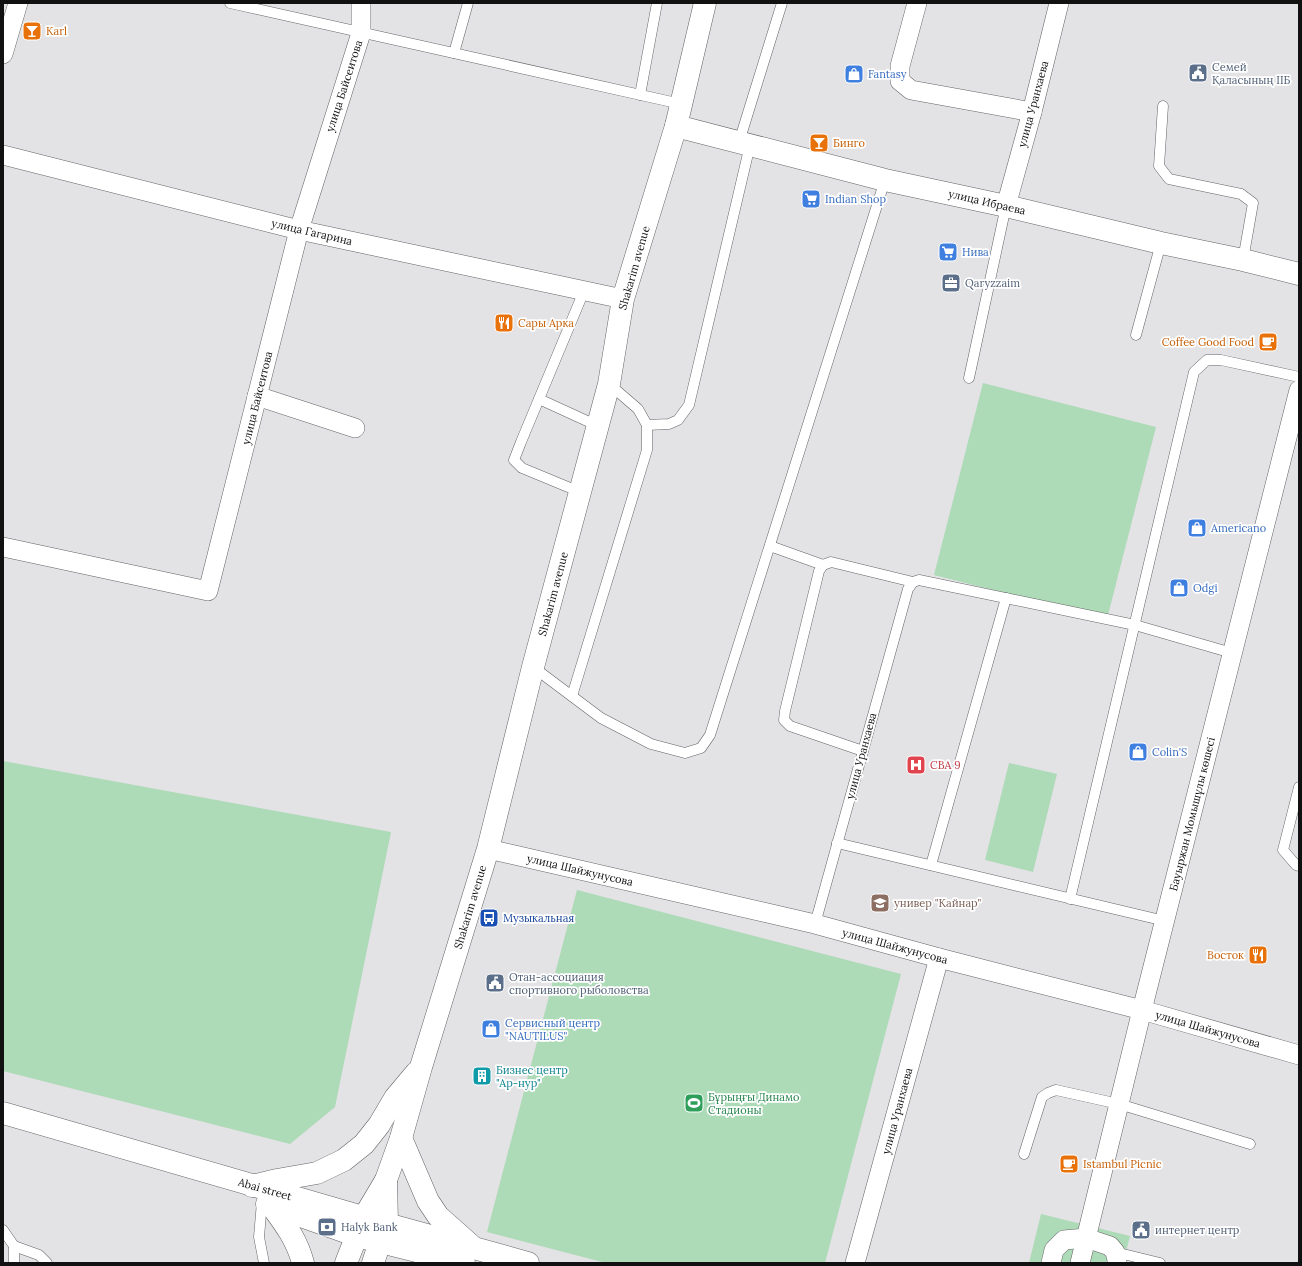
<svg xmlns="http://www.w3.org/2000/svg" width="1302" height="1266" viewBox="0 0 1302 1266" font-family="Lora,serif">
  <rect width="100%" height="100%" fill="#e3e2e5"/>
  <g fill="#addab7">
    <polygon points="983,383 1156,427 1107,619 934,575"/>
    <polygon points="3,761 391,832 335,1107 290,1144 3,1071"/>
    <polygon points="1009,763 1057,774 1033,872 985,860"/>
    <polygon points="577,890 901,974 825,1263 606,1263 487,1232"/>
    <polygon points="1041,1214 1130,1236 1123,1263 1029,1263"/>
  </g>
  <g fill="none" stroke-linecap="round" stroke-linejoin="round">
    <g stroke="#646366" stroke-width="11">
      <g id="lane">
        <polyline points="230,3 681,104"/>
        <polyline points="454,53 468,3"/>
        <polyline points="640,95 657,3"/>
        <polyline points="1163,106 1159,166 1169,179 1241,194 1253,203 1243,260"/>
        <polyline points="739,142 782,3"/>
        <polyline points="1136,335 1161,243"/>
        <polyline points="969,378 1006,206"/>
        <polyline points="539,399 598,426"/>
        <polyline points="647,425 669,424 678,420 689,405 750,145"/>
        <polyline points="580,492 522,468 514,460 521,442 584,291"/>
        <polyline points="770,546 823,565"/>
        <polyline points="533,667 601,718 651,744 685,753 701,748 710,735 885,180"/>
        <polyline points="572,696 647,450 647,425 638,409 609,384"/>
        <polyline points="863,751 790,726 784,720 785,711 819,571 823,565 831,562 913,582"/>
        <polyline points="1299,787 1283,850 1296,865 1299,866"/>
        <polyline points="837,843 1165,921"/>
        <polyline points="931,865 1006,598"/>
        <polyline points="1070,899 1194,372 1207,360 1221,360 1299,377"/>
        <polyline points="815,924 908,589 913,582 919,580 1135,625 1232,653"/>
        <polyline points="1024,1154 1042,1097 1048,1093 1056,1090 1119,1104 1250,1144"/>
        <polyline points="262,1202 259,1237 264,1263"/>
        <polyline points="3,1230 14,1246 14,1263"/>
        <polyline points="14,1246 39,1255 47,1263"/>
        <polyline points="1115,1252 1160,1263"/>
      </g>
    </g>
    <g stroke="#646366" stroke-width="20">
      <g id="street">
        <polyline points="917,3 900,66 900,81 911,90 1032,112"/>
        <polyline points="3,54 18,3"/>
        <polyline points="3,155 299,230 623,299"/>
        <polyline points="1006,206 1032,112 1059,3"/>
        <polyline points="257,396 355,428"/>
        <polyline points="3,547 208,591 299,230 361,33 361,3"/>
        <polyline points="488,849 815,924 939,958 1142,1010 1299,1055"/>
        <polyline points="855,1263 939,958"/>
        <polyline points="1051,1263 1054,1250 1064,1240 1086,1238 1110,1246 1115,1252 1117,1260 1117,1263"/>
        <polyline points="1080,1263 1142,1010 1299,390"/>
      </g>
    </g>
    <g stroke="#646366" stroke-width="23">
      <g id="secondary">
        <polyline points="676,126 885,180 1006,206 1161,243 1243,260 1299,274"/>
        <polyline points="3,1113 387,1224 528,1263"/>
        <polyline points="267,1204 357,1236 464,1263"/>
      </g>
    </g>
    <g stroke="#646366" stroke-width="23">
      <g id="primary">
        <polyline points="401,1138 428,1201 438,1216 474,1248"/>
        <polyline points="252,1186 277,1180 317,1173 344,1160 364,1144 379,1125 395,1098 416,1073"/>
        <path d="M271,1205C285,1224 297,1240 303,1263"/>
        <polyline points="346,1263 364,1217 386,1180 401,1138 421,1067 488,849 533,667 609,384 623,299 676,126 705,3"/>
        <polyline points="373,1263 380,1242 387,1224 386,1180"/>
        <polyline points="434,1263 444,1257"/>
      </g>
    </g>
    <use href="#lane" stroke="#fff" stroke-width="10"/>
    <use href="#street" stroke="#fff" stroke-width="19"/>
    <use href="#secondary" stroke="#fff" stroke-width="22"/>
    <use href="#primary" stroke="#fff" stroke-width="22"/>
  </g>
  <defs>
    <g id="bar-square" transform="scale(1)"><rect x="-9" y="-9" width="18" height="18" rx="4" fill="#e8710a" stroke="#fff"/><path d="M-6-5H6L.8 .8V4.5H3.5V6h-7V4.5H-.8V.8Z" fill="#fff"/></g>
    <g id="civic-square" transform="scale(1)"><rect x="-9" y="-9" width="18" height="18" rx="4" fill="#5c6f8a" stroke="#fff"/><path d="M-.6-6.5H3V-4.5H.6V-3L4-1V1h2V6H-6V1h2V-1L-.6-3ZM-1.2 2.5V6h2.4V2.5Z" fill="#fff"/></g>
    <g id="shop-square" transform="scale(1)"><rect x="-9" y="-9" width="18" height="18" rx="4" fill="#3f7fe0" stroke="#fff"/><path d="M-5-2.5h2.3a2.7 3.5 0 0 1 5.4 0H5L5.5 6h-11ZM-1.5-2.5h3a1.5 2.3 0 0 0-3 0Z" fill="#fff"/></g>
    <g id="supermarket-square" transform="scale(1)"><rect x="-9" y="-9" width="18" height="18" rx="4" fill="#3f7fe0" stroke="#fff"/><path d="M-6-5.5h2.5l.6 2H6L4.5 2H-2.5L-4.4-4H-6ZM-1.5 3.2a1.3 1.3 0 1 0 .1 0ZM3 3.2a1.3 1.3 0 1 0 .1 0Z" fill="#fff"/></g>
    <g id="office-square" transform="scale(1)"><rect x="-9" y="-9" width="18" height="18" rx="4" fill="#5c6f8a" stroke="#fff"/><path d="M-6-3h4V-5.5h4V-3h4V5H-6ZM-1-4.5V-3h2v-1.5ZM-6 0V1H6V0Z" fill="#fff"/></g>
    <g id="restaurant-square" transform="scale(1)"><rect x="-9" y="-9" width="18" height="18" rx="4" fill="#e8710a" stroke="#fff"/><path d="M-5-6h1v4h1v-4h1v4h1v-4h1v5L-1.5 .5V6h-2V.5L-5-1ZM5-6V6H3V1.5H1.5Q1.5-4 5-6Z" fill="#fff"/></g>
    <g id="cafe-square" transform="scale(1)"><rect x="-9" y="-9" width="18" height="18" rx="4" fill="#e8710a" stroke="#fff"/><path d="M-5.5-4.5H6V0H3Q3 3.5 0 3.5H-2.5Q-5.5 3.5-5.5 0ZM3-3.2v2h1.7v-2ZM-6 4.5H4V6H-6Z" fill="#fff"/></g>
    <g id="hospital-square" transform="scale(1)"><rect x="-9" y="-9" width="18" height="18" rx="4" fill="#e0444e" stroke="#fff"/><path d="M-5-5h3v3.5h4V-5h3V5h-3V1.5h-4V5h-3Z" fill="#fff"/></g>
    <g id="university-square" transform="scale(1)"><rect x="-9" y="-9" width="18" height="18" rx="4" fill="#8d6e63" stroke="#fff"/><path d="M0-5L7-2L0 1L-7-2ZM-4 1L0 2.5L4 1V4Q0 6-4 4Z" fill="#fff"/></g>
    <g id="bus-square" transform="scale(1)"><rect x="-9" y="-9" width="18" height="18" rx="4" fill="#1a4fb4" stroke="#fff"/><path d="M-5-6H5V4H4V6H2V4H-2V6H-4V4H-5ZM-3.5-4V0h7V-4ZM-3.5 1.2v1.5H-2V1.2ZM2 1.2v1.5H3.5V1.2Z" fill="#fff"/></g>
    <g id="building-square" transform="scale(1)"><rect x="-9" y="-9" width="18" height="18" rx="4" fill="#0f9aa8" stroke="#fff"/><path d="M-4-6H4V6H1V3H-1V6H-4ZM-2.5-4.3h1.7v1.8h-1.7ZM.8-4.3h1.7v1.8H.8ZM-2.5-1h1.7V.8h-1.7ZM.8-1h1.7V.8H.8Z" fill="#fff"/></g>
    <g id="stadium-square" transform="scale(1)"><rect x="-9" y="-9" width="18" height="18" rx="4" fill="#2e9e5b" stroke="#fff"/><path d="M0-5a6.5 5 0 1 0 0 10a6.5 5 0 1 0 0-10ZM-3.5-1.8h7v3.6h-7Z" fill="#fff"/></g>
    <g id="bank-square" transform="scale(1)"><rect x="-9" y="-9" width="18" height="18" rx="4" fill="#5c6f8a" stroke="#fff"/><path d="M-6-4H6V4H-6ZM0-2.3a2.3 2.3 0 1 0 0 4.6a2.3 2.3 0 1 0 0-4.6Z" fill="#fff"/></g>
  </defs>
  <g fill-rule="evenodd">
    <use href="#bar-square" x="32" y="31"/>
    <use href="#civic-square" x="1198" y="73"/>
    <use href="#shop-square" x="854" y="74"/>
    <use href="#bar-square" x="819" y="143"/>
    <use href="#supermarket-square" x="811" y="199"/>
    <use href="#supermarket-square" x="948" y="252"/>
    <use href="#office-square" x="951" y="283"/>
    <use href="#restaurant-square" x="504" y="323"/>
    <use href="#cafe-square" x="1268" y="342"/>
    <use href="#shop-square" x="1197" y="528"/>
    <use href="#shop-square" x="1179" y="588"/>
    <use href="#shop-square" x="1138" y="752"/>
    <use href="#hospital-square" x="916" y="765"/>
    <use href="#university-square" x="880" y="903"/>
    <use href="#bus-square" x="489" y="918"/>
    <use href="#restaurant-square" x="1258" y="955"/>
    <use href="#civic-square" x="495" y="983"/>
    <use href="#shop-square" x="491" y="1029"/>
    <use href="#building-square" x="482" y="1076"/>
    <use href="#stadium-square" x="694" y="1103"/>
    <use href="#cafe-square" x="1069" y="1164"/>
    <use href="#bank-square" x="327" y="1227"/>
    <use href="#civic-square" x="1141" y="1230"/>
  </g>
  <g text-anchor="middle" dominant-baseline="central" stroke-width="3.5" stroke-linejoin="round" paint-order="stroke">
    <g font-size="11" fill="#c56008" stroke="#fff" text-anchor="start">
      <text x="46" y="31">Karl</text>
      <text x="833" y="143">Бинго</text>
      <text x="518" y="323">Сары Арка</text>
      <text x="1254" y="342" text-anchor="end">Coffee Good Food</text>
      <text x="1244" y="955" text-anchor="end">Восток</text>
      <text x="1083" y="1164">Istambul Picnic</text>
    </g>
    <g font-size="11" fill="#4e5e75" stroke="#fff" text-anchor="start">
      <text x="1212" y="67">Семей<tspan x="1212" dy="13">Қаласының ІІБ</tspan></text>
      <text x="965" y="283">Qaryzzaim</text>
      <text x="509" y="977">Отан-ассоциация<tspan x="509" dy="13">спортивного рыболовства</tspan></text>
      <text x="341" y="1227">Halyk Bank</text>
      <text x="1155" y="1230">интернет центр</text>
    </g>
    <g font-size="11" fill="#366cbe" stroke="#fff" text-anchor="start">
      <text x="868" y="74">Fantasy</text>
      <text x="825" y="199">Indian Shop</text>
      <text x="962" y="252">Нива</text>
      <text x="1211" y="528">Americano</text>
      <text x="1193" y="588">Odgi</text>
      <text x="1152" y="752">Colin'S</text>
      <text x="505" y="1023">Сервисный центр<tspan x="505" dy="13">"NAUTILUS"</tspan></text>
    </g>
    <g font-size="11" fill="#121112" stroke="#fff">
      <text transform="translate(344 86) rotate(-72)">улица Байсеитова</text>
      <text transform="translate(1033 104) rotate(-75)">улица Уранхаева</text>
      <text transform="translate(987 202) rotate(13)">улица Ибраева</text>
      <text transform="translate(312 232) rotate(13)">улица Гагарина</text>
      <text transform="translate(634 268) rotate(-74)">Shakarim avenue</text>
      <text transform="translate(257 398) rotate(-76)">улица Байсеитова</text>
      <text transform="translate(553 594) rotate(-75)">Shakarim avenue</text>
      <text transform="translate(861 756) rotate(-75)">улица Уранхаева</text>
      <text transform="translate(1192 814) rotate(-76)">Бауыржан Момышұлы көшесі</text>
      <text transform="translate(580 870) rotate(13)">улица Шайжунусова</text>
      <text transform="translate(470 907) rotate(-73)">Shakarim avenue</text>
      <text transform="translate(895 946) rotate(15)">улица Шайжунусова</text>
      <text transform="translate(1208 1029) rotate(16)">улица Шайжунусова</text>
      <text transform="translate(897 1111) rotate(-75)">улица Уранхаева</text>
      <text transform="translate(265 1189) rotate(16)">Abai street</text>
    </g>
    <g font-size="11" fill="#be3a42" stroke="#fff" text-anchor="start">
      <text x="930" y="765">СВА 9</text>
    </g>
    <g font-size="11" fill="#785e54" stroke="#fff" text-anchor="start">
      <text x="894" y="903">универ "Кайнар"</text>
    </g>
    <g font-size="11" fill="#164399" stroke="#fff" text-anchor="start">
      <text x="503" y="918">Музыкальная</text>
    </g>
    <g font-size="11" fill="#0d838f" stroke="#fff" text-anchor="start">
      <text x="496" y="1070">Бизнес центр<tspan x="496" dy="13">"Ар-нур"</tspan></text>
    </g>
    <g font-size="11" fill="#27864d" stroke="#fff" text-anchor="start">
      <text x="708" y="1097">Бұрыңғы Динамо<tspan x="708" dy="13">Стадионы</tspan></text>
    </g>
  </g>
  <rect width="1302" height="1266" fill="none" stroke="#121112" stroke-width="8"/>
</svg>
